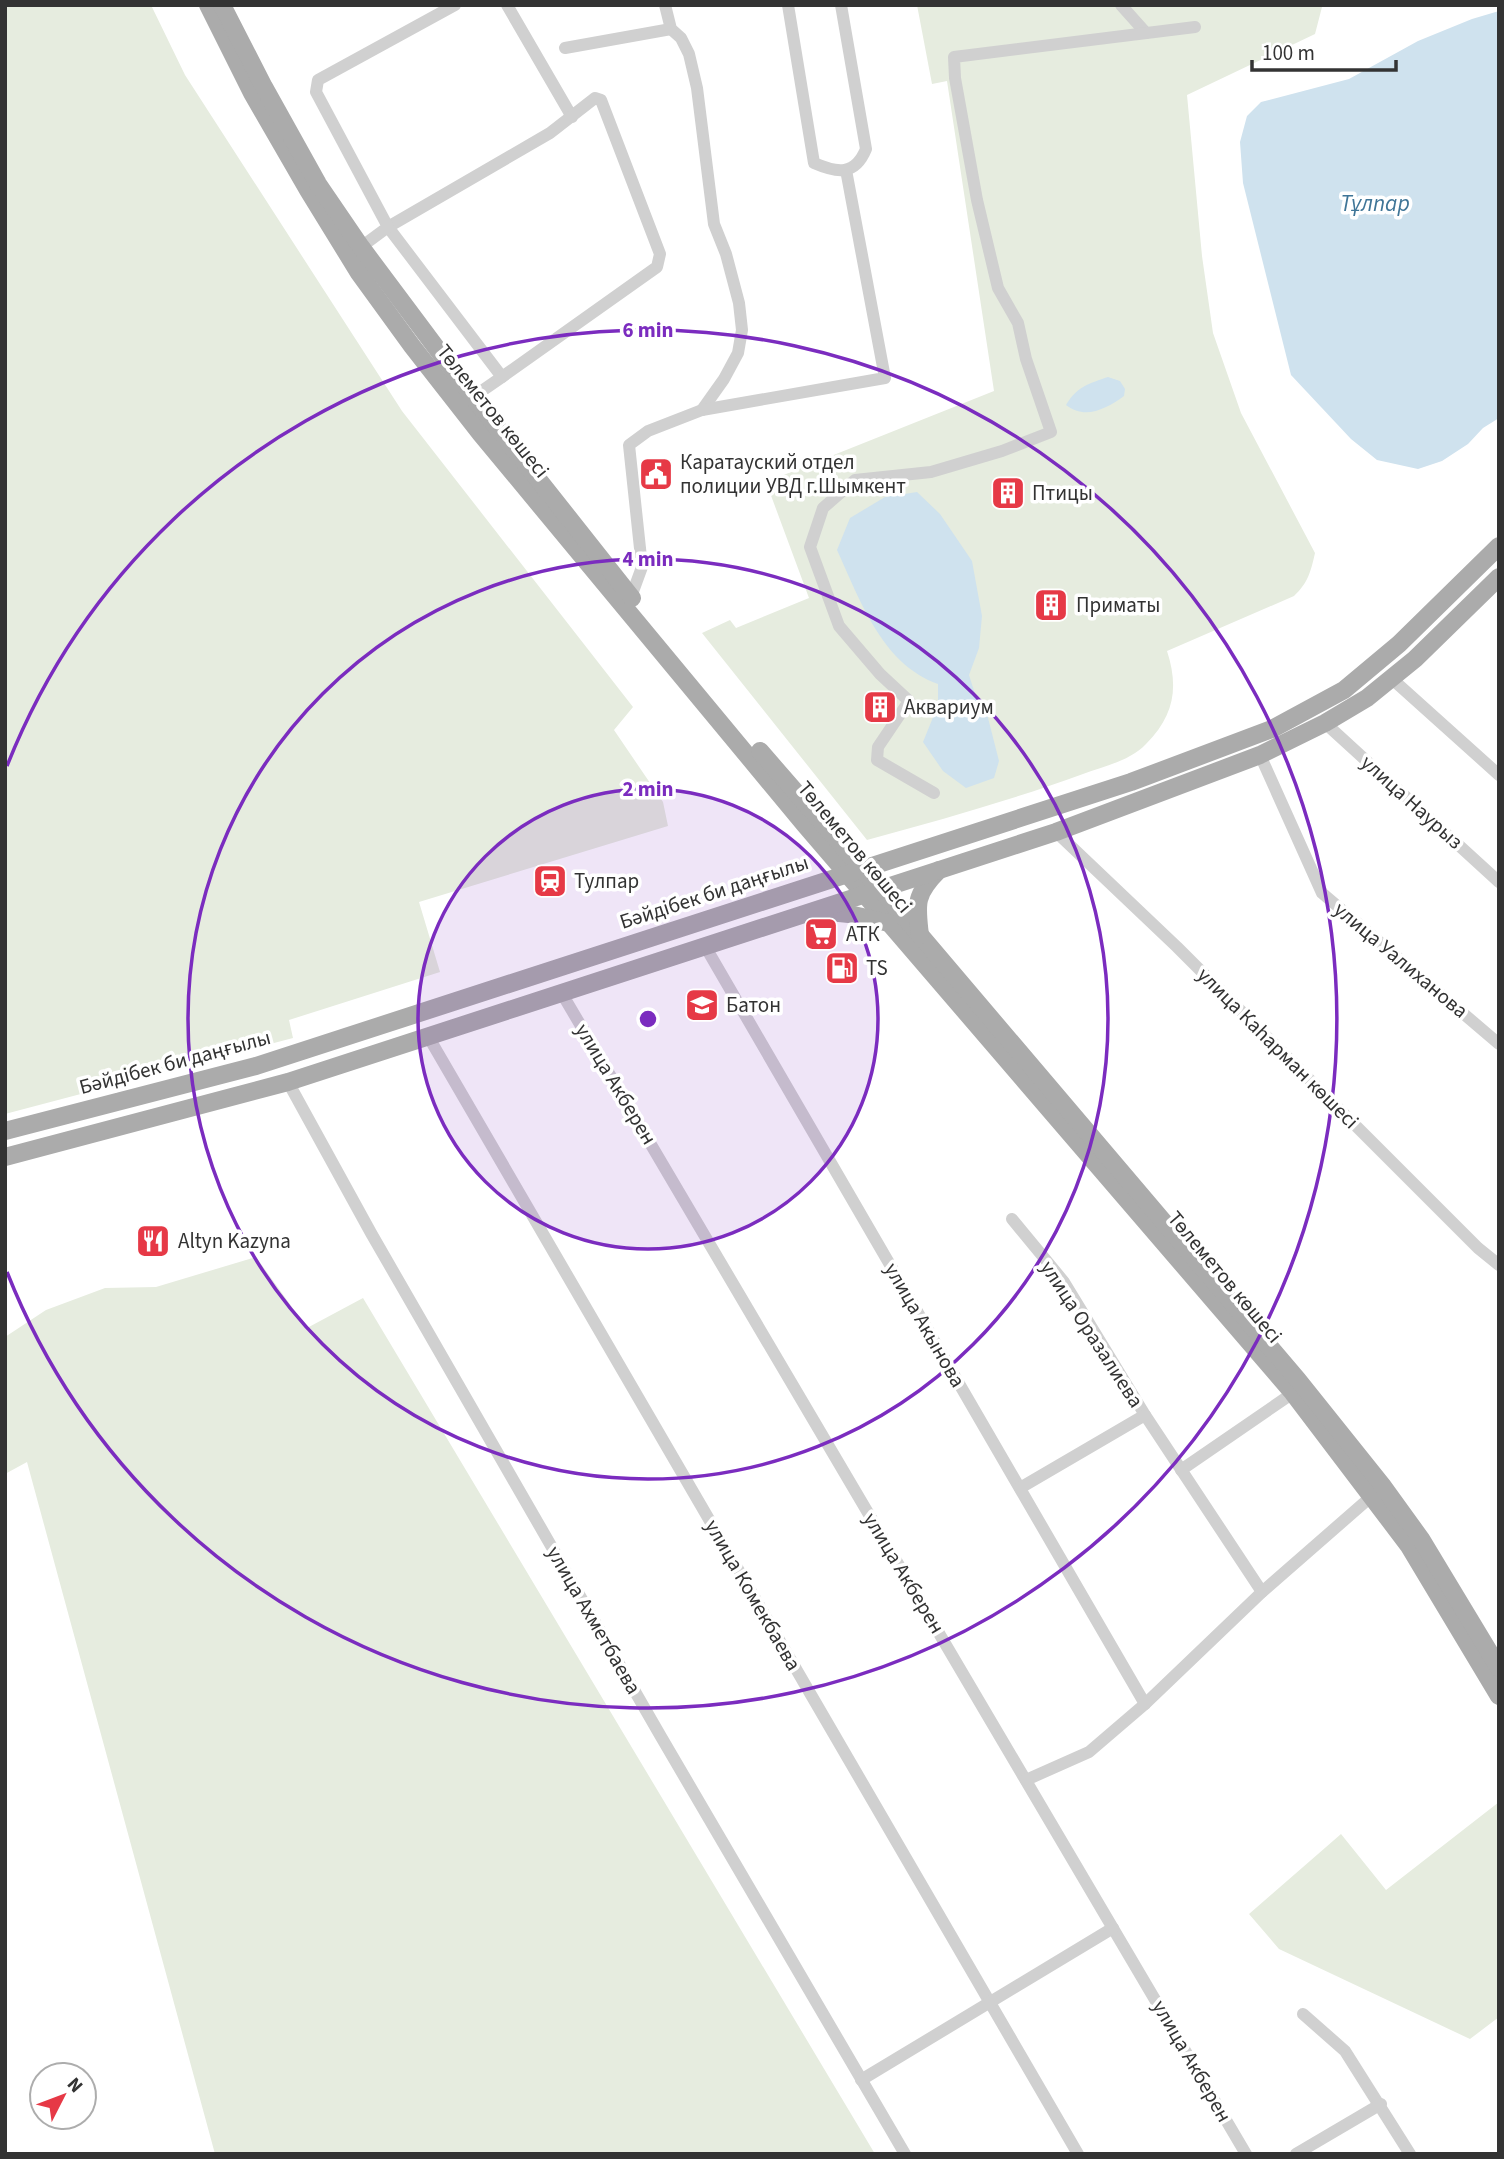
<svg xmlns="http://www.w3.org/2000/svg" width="1504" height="2159" viewBox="0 0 1504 2159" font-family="'Source Sans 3',sans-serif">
  <rect width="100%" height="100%" fill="#fff"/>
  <g fill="#e6ecdf">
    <polygon points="5,5 151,5 185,75 402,411 633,707 614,730 663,802 668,826 419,902 440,972 289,1020 293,1038 5,1114"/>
    <path d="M917,5H1324L1322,7L1315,34L1187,95L1202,256L1213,333L1241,413L1315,553C1311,571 1308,583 1294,596L1167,651C1179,688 1174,716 1146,744C1130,761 1104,766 1083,774C1012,800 940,820 867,840L702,633L730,620L736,628L809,598L766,482L994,391L947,81L932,84Z"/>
    <polygon points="256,1257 307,1328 363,1298 875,2154 215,2154 27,1462 5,1474 5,1337 46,1310 105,1288 156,1287"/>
    <polygon points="1499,1802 1499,2017 1470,2039 1279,1949 1249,1914 1341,1834 1386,1890"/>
  </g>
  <g fill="#cfe2ee">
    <polygon points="1499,11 1499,418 1483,428 1468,444 1442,461 1418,469 1377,460 1351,439 1291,375 1243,183 1240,142 1247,116 1261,102 1349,79 1418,41 1472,19"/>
    <path d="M1108,377L1120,381L1125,389L1124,396C1106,409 1085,420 1066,405C1076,387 1090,383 1108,377Z"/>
    <path d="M917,492L940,514L972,561L982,616L979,648L969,675L975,694L987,714L999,761L994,778L966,788L943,771L923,742L938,705V684C882,664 860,600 837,550L850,518L885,497Z"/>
  </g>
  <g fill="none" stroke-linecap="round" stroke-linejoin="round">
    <g stroke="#d0d0d0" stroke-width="12">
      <polyline points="507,5 572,117"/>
      <polyline points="665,5 671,29 681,38 689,54 697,88 714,224 726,254 739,303 742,330 738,353 724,379 702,410"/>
      <path d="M788,5L814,163C837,173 855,176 866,149L841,5"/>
      <polyline points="1121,5 1146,33"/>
      <polyline points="565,48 671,29"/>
      <polygon points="595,98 601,100 660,254 657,267 502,377 388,227 550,133"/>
      <polyline points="361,247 388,227 316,92 318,80 455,5"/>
      <polyline points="473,397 502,377"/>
      <polyline points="631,597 642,567 629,445 648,431 702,410 885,378 846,170"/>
      <polyline points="1391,678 1499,775"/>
      <polyline points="1325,723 1499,882"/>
      <polyline points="1260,755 1322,893 1499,1044"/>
      <polyline points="934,793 877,760 878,747 909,701 880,674 839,626 810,547 823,508 855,480 931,472 1002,451 1051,432 1026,359 1018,323 998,288 977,200 955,78 954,57 1195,27"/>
      <polyline points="1056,832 1177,947 1478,1248 1499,1265"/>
      <polyline points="705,946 1145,1704"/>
      <polyline points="561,992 1246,2154"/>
      <polyline points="428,1036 1078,2154"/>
      <polyline points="288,1082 371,1233 660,1735 905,2154"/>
      <polyline points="1012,1219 1064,1282 1145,1415"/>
      <polyline points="1181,1470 1293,1393"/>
      <polyline points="1020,1488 1145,1415 1262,1592"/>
      <polyline points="1026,1780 1089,1752 1145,1704 1262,1592 1373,1495"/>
      <polyline points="1303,2014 1345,2051 1410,2154"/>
      <polyline points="861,2080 1113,1928"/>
      <polyline points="1296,2154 1381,2104"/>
    </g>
    <g stroke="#ababab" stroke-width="18">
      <polyline points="208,5 252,93 308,190 359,273 412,346 480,433 805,825 1293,1393 1409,1546 1499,1696"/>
      <polyline points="222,5 264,87 318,184 361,247 473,397 632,598"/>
      <polyline points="760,751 920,935 1298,1380 1382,1485 1421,1539 1499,1668"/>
      <polyline points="819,911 849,914 889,923"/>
      <path d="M920,935C916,903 915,894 939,870"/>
      <polyline points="5,1131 256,1066 1131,782 1272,729 1344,690 1399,644 1499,546"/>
      <polyline points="5,1157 288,1082 1056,832 1260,755 1325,723 1367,698 1415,659 1499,577"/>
    </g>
  </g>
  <circle cx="648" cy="1019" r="230" fill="#7b2cbf" fill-opacity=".12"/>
  <g fill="none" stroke="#7b2cbf" stroke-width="3.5">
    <circle cx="648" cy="1019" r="230"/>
    <circle cx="648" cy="1019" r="460"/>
    <path d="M7 766A689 689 0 1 1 7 1272"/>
  </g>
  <defs>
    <g id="civic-square" transform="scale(1.75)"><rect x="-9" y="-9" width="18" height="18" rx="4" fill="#e63946" stroke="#fff"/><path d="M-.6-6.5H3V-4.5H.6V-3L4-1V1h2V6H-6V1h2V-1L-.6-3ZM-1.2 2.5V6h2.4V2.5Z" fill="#fff"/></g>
    <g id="building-square" transform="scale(1.75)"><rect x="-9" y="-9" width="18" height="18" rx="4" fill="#e63946" stroke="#fff"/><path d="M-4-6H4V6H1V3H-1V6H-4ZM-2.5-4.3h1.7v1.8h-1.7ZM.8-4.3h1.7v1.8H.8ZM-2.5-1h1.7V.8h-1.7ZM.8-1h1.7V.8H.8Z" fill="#fff"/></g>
    <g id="station-square" transform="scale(1.75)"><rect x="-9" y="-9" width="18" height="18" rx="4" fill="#e63946" stroke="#fff"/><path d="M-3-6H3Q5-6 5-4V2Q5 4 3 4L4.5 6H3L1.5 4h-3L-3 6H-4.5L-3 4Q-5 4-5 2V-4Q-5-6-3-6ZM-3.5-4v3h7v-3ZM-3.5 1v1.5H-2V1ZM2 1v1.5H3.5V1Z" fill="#fff"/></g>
    <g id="supermarket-square" transform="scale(1.75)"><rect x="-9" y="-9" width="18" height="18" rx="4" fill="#e63946" stroke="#fff"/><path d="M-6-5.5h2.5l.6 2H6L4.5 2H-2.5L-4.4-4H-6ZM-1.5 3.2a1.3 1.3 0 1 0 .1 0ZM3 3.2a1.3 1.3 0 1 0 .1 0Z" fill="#fff"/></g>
    <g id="fuel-square" transform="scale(1.75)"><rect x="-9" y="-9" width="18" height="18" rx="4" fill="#e63946" stroke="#fff"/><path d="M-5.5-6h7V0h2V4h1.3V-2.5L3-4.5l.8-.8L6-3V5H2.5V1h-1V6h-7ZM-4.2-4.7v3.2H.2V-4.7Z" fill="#fff"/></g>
    <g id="school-square" transform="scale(1.75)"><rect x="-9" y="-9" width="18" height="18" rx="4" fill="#e63946" stroke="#fff"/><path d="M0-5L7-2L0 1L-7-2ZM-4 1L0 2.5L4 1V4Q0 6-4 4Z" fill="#fff"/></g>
    <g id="restaurant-square" transform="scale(1.75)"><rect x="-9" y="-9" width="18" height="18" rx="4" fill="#e63946" stroke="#fff"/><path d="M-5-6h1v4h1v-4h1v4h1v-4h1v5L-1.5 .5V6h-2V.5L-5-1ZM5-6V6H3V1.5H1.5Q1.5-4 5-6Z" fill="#fff"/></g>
  </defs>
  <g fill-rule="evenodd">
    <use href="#civic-square" x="656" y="474"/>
    <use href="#building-square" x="1008" y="493"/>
    <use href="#building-square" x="1051" y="605"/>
    <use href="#building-square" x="880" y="707"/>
    <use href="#station-square" x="550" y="881"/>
    <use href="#supermarket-square" x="821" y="934"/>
    <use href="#fuel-square" x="842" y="968"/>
    <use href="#school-square" x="702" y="1005"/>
    <use href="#restaurant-square" x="153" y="1241"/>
  </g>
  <g text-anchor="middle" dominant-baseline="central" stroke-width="7" stroke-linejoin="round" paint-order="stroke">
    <g font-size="21" fill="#333" stroke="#fff">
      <text transform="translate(493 411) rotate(51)">Төлеметов көшесі</text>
      <text transform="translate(1412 802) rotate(42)">улица Наурыз</text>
      <text transform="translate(855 847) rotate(50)">Төлеметов көшесі</text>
      <text transform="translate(714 892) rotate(-18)">Бәйдібек би даңғылы</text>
      <text transform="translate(1401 960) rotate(40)">улица Уалиханова</text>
      <text transform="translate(1278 1048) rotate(45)">улица Каһарман көшесі</text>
      <text transform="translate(175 1062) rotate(-15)">Бәйдібек би даңғылы</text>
      <text transform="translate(616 1084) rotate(59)">улица Акберен</text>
      <text transform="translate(1225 1277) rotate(50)">Төлеметов көшесі</text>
      <text transform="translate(925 1325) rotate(60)">улица Акынова</text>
      <text transform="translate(1092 1334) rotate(57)">улица Оразалиева</text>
      <text transform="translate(904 1573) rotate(59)">улица Акберен</text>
      <text transform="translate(753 1595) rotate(60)">улица Комекбаева</text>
      <text transform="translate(594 1620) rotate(60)">улица Ахметбаева</text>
      <text transform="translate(1192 2061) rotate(60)">улица Акберен</text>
    </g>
    <g font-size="21" fill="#333" stroke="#fff" text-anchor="start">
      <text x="680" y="462">Каратауский отдел<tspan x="680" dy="24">полиции УВД г.Шымкент</tspan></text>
      <text x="1032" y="493">Птицы</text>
      <text x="1076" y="605">Приматы</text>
      <text x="904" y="707">Аквариум</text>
      <text x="574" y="881">Тулпар</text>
      <text x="846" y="934">АТК</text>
      <text x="866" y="968">TS</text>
      <text x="726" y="1005">Батон</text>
      <text x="178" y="1241">Altyn Kazyna</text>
    </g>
    <g font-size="23" font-style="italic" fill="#3f7597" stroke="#fff">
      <text x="1375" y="203">Тұлпар</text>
    </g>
  </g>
  <circle cx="648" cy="1019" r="10" fill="#7b2cbf" stroke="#fff" stroke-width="3.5"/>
  <g font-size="21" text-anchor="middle" font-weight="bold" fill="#7b2cbf" stroke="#fff" stroke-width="7" stroke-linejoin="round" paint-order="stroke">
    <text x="648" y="337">6 min</text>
    <text x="648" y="566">4 min</text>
    <text x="648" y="796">2 min</text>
  </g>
  <rect width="1504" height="2159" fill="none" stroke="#333333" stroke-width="14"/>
  <g transform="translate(63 2096) rotate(48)"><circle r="33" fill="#ffffff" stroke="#adadad" stroke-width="2"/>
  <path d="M0-5L12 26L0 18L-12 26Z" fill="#e63946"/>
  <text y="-10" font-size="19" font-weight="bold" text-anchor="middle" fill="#333333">N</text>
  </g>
  <path d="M1252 60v10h144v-10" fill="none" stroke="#333333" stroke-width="3.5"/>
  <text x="1262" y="60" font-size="21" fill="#333333" stroke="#ffffff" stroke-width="5" paint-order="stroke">100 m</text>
</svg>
